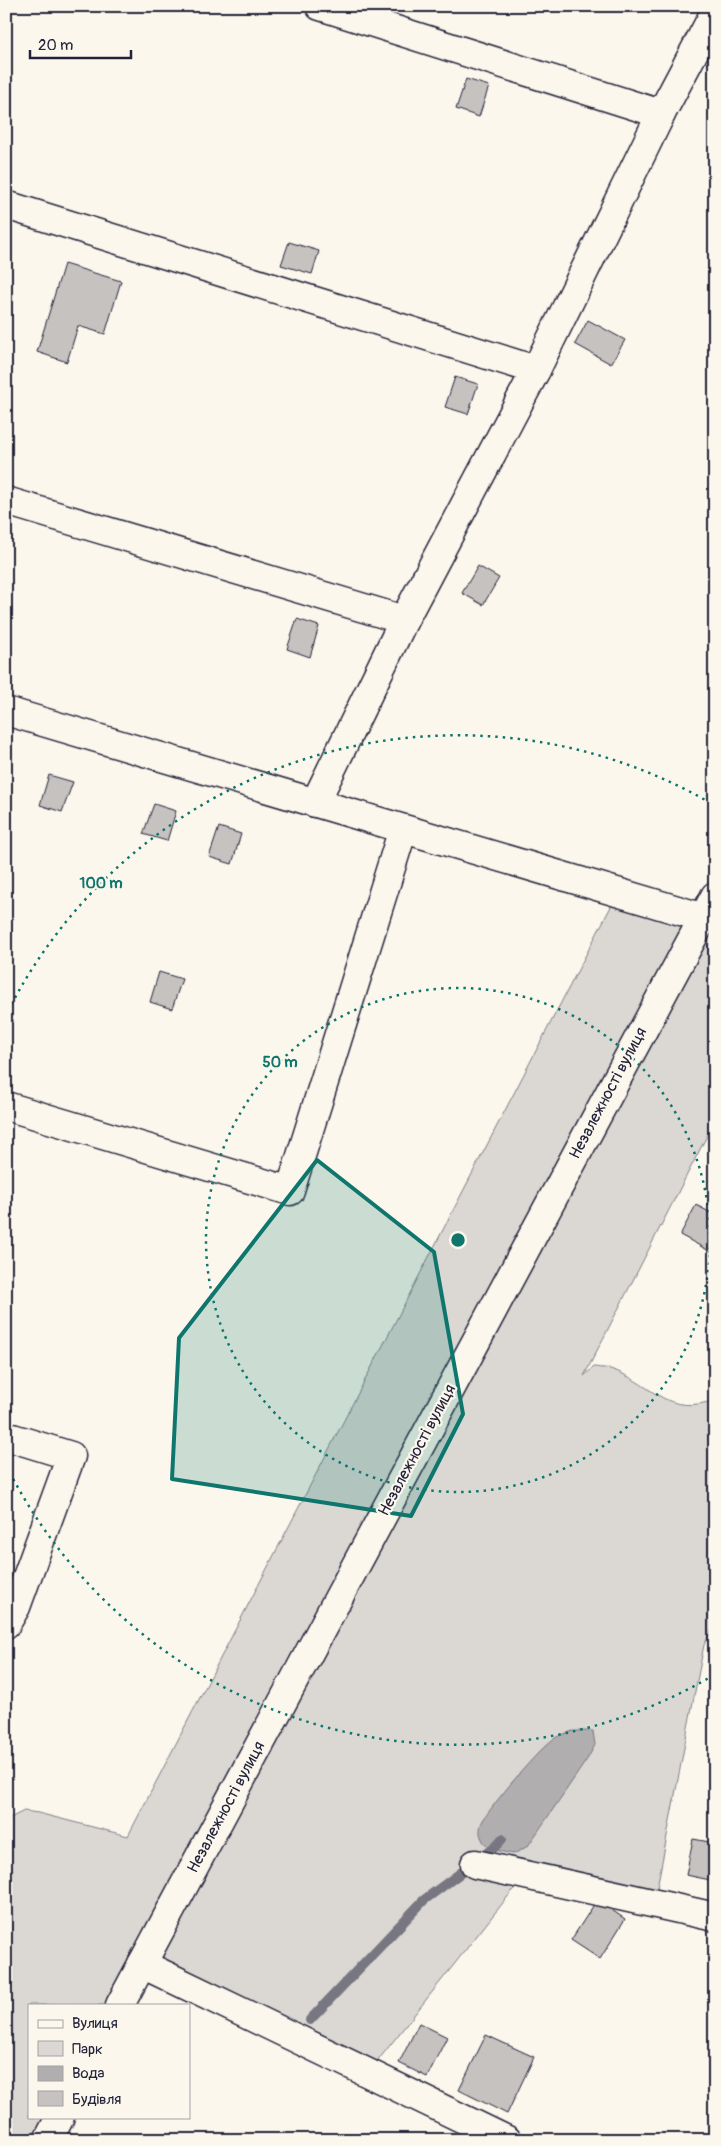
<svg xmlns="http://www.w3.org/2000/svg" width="721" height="2146" viewBox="0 0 721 2146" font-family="Pangolin,sans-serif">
  <rect width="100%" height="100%" fill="#fbf7ec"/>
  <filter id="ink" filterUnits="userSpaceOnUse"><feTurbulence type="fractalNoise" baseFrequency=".02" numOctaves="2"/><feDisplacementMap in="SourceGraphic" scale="10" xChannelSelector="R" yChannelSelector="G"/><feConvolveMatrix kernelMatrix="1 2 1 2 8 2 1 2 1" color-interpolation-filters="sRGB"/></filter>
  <g filter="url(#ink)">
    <path fill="#dbd8d3" stroke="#7e7d87" d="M618,893L701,917L715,896V1120L584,1376L594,1367C601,1368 610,1368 616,1371C656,1387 666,1416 715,1400V1623L704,1645L654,1903L525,1875L368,2073L142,1964L120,2005H29V2117H60L48,2140H6L8,1819L24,1811L38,1813L128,1836Z"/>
    <path fill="#b1aeb0" stroke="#787681" d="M573,1731H593L595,1745L588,1758L528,1846L514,1854C503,1852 485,1850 481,1837C479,1833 480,1826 482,1822C490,1807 540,1747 555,1738C560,1735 567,1733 573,1731Z"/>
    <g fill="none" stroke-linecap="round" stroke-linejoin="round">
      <polyline stroke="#787681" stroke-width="10" points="310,2020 424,1900 493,1849 502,1839"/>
    </g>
    <g fill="#c6c2c0" stroke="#22223b">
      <polygon points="466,79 489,86 479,117 456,109"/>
      <polygon points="289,242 319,251 312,274 281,265"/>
      <polygon points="64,264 121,281 105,334 78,326 67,362 37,352"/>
      <polygon points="588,320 625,340 611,364 575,344"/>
      <polygon points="455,377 478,384 468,414 445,407"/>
      <polygon points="478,566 499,578 483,605 462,593"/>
      <polygon points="297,619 319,626 310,657 287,649"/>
      <polygon points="49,775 73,782 62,812 40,805"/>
      <polygon points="154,804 176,811 167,841 143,834"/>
      <polygon points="219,827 241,834 232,864 209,857"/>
      <polygon points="159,972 182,979 172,1009 150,1002"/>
      <polygon points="696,1205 715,1215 715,1254 680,1235"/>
      <polygon points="693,1839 715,1843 715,1881 686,1875"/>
      <polygon points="597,1900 625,1919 600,1959 571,1940"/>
      <polygon points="419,2023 447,2037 427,2077 399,2063"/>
      <polygon points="486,2035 534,2057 507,2114 459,2090"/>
    </g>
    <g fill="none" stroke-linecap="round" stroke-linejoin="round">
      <g stroke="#22223b" stroke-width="31">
        <g id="minor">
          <polyline points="320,6 661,114"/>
          <polyline points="6,205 536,370"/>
          <polyline points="6,501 404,620"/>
          <polyline points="6,711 701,917"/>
          <polyline points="315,803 404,620 536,370 661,114 715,12"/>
          <polyline points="6,1106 290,1191 403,829"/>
          <polyline points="6,1436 71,1456 16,1607 6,1624"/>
          <polyline points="475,1864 715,1917"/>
          <polyline points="142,1964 507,2140"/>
        </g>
      </g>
      <g stroke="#22223b" stroke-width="31">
        <g id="secondary">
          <polyline points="120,2005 715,896"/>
          <polyline points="48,2140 60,2117"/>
        </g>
      </g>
      <use href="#minor" stroke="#fbf7ec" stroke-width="28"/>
      <use href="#secondary" stroke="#fbf7ec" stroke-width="28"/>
    </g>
  </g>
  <path fill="#0f766e" fill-opacity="0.2" stroke="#0f766e" stroke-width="4" stroke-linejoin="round" d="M317,1160L434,1252L463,1414L411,1516L172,1479L179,1338Z"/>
  <g fill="none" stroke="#0f766e" stroke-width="2.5" stroke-dasharray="2.5 5">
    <circle cx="458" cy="1240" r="252"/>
    <path d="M714 1675A505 505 0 0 1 8 1469M8 1011A505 505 0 0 1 714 805"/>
  </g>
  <g text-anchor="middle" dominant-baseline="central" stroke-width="4.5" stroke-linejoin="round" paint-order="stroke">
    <g font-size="16" fill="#22223b" stroke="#fbf7ec">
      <text transform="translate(608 1093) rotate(-62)">Незалежності вулиця</text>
      <text transform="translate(417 1450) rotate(-62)">Незалежності вулиця</text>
      <text transform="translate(226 1807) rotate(-62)">Незалежності вулиця</text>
    </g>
  </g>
  <circle cx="458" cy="1240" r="8" fill="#0f766e" stroke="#fbf7ec" stroke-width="2.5"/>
  <g font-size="15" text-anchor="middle" font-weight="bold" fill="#0f766e" stroke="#fbf7ec" stroke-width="4.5" stroke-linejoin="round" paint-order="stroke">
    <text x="101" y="888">100 m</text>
    <text x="280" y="1067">50 m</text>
  </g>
  <rect width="721" height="2146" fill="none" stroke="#fbf7ec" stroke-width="25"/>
  <rect x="12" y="12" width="696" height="2121" fill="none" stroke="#22223b" stroke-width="2" filter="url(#ink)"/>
  <rect x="28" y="2004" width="162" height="115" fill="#fbf7ec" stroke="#a4a2a5"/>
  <rect x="38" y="2020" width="25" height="8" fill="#fbf7ec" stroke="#a4a2a5"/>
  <text x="72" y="2028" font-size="15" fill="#22223b">Вулиця</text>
  <rect x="38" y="2041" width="25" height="15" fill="#dbd8d3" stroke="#a4a2a5"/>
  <text x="72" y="2054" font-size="15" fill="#22223b">Парк</text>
  <rect x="38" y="2066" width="25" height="15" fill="#b1aeb0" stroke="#a4a2a5"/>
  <text x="72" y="2078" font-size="15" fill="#22223b">Вода</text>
  <rect x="38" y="2091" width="25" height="15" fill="#c6c2c0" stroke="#a4a2a5"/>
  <text x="72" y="2104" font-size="15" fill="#22223b">Будівля</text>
  <path d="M30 50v8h101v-8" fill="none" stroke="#22223b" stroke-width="2.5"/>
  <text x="38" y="50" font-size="15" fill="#22223b" stroke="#fbf7ec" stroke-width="4" paint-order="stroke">20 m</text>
</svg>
